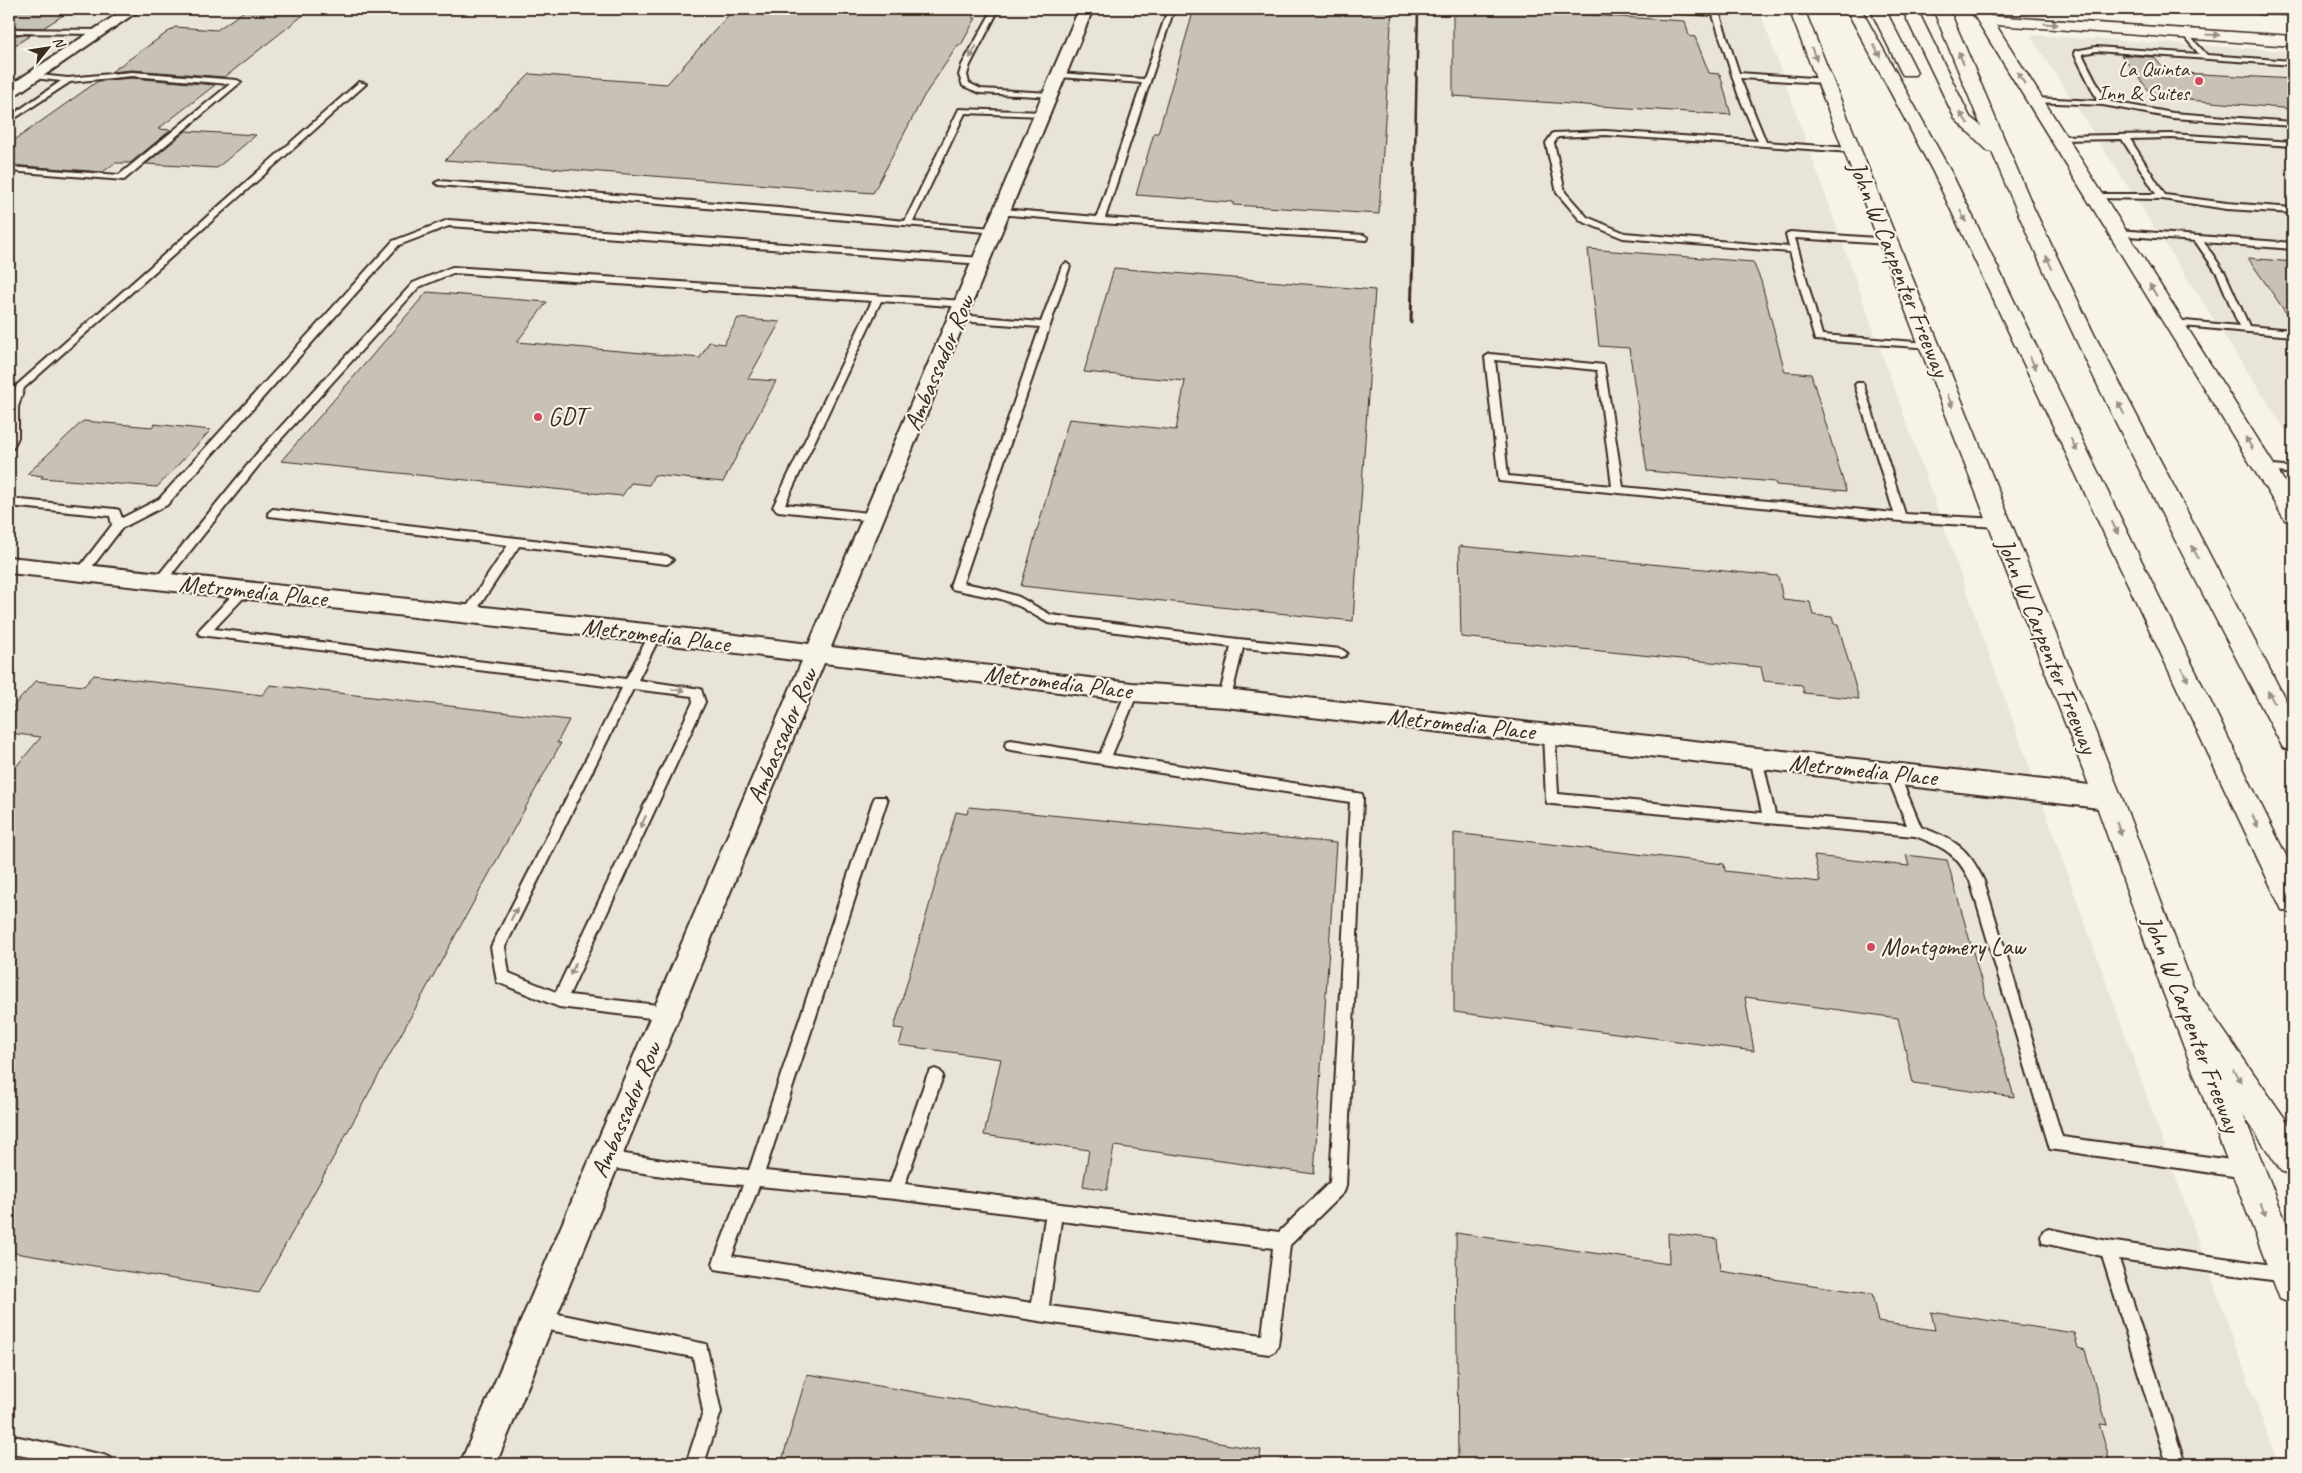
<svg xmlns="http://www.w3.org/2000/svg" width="2302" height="1473" viewBox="0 0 2302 1473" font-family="Caveat,sans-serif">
  <rect width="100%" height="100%" fill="#f7f3e8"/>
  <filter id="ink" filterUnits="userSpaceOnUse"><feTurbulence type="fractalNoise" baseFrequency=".02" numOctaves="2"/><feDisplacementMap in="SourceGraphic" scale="10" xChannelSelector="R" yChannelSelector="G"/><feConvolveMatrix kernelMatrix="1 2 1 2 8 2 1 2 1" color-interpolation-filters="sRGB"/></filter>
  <g filter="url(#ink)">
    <g fill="#e9e4d9">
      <polygon points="9,9 1759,9 2278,1464 9,1464"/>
      <polygon points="2030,35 2293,51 2293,442"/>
    </g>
    <g fill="#c8c1b6" stroke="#3b2a1e">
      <polygon points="9,9 73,9 43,28 9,27"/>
      <polygon points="247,9 311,9 225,77 132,70 111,72 175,27 217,30"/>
      <polygon points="734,9 977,9 972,18 976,18 961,45 958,45 924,96 873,193 445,160 530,74 667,84"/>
      <polygon points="1194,9 1392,9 1379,214 1233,205 1233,202 1136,195 1154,133 1158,133"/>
      <polygon points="1453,9 1490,9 1685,21 1689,36 1695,37 1709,73 1720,74 1731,115 1453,96"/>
      <polygon points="9,35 31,35 9,49"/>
      <polygon points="2121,55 2154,57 2166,72 2293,79 2293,109 2154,97"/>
      <polygon points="132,78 215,85 158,129 171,130 130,163 115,163 103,172 9,165 9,144 98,81"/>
      <polygon points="186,131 256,135 217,168 146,164"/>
      <polygon points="1588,249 1753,262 1761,281 1785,372 1811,374 1846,491 1776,485 1775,482 1647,471 1629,348 1599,346"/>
      <polygon points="2248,258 2293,262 2293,323"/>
      <polygon points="1114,268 1375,290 1353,621 1021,586 1069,419 1176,430 1185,381 1084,372"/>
      <polygon points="427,292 547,302 517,342 700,358 709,342 724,344 738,318 780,322 748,379 776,381 723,482 654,475 649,485 631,483 622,496 281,461"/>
      <polygon points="83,421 152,427 154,424 211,430 157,487 41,478 43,476 27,474"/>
      <polygon points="1459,546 1778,576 1783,599 1810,602 1813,615 1832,617 1834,624 1838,624 1859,699 1804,693 1802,685 1764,681 1761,667 1461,637"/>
      <polygon points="94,675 262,695 270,685 569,720 557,743 561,743 259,1293 9,1252 9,775 41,737 9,733 9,711 36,681 84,686"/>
      <polygon points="969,807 1336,843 1314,1174 1114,1146 1107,1190 1083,1186 1089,1150 984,1135 1001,1059 899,1045 904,1029 894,1028 956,812 967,814"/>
      <polygon points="1454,833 1724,864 1725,871 1820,882 1814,856 1909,866 1906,855 1947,860 2014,1097 1913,1083 1898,1018 1745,997 1754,1051 1454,1012"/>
      <polygon points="1456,1233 1669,1264 1668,1233 1717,1239 1720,1271 1872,1294 1878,1322 1935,1330 1931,1312 2074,1333 2078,1348 2085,1350 2107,1425 2099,1424 2111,1464 1960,1464 1905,1456 1906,1464 1458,1464"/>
      <polygon points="807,1374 1261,1450 1259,1464 781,1464"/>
    </g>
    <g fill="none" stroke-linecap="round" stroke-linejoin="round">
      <g stroke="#3b2a1e" stroke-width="4">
        <g id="lane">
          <polygon points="993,9 999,9 970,65 967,75 969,83 981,89 1051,93 1055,95 1054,97 980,93 963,86 959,75 962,65"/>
          <polygon points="1168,9 1174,9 1105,218 1364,235 1368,238 1367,240 1100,223 999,214 999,210 1002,209 1097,217 1142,83 1059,77 1055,75 1059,73 1144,79"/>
          <polygon points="1645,9 1712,11 1712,9 1718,9 1739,73 1827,79 1828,81 1824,83 1740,78 1766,142 1851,148 1855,150 1851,152 1605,135 1558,137 1554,143 1565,192 1587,217 1625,233 1789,247 1786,235 1790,232 1891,239 1891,243 1888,244 1795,238 1822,335 1929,343 1934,346 1932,348 1815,340 1790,252 1623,238 1581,221 1557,193 1546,143 1553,133 1605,131 1758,141 1738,94 1713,15 1648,11"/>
          <polygon points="9,29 100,30 104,32 100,34 9,33"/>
          <polygon points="2186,32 2207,55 2293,61 2293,65 2096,51 2082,54 2106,101 2173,113 2293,122 2293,126 2173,118 2103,105 2034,102 2030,100 2034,98 2098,101 2074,53 2075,51 2096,47 2199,54 2182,34"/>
          <polygon points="132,72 237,80 241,82 124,180 9,171 9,167 119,175 230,84 132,76 70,82 9,122 9,117 61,81 33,78 29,76 30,74 68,78"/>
          <polygon points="359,82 366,84 24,388 18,407 18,437 13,448 9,449 9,405 17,385"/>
          <polygon points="959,109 1043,112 1047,114 1043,116 965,113 913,222 994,228 997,229 997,233 439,185 435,183 439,181 779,208 905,221"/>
          <polygon points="2171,134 2293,142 2293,146 2171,138 2130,139 2165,195 2227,203 2293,208 2293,213 2227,209 2162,199 2091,198 2090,196 2094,194 2156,194 2122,139 2058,140 2054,138 2058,136"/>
          <polygon points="448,220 982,258 986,261 982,264 449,226 399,245 167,505 122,528 85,576 77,576 75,573 112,525 110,516 9,506 10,499 115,509 119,510 122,518 159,499 393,241"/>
          <polygon points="2118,230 2293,243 2293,249 2204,242 2225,273 2249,326 2293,330 2293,336 2171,325 2169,323 2174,320 2239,326 2217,273 2195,241 2115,235 2115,231"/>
          <polygon points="1066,263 1070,266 963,583 994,589 1019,597 1051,615 1238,639 1341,649 1347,653 1345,656 1341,657 1243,648 1231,698 1225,703 1219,698 1231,647 1048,623 1021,607 1001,599 952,589 950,586 1040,327 959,321 954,318 959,315 1041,322 1062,266"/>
          <polygon points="452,267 964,301 969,304 964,307 881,301 785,504 878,514 879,517 878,520 874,521 778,511 773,507 872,301 453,273 419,287 271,450 164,584 156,584 154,581 156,578 263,446 413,283"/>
          <path d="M1490,354L1604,365L1623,487L1894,513L1855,385L1857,383H1863L1905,514L1998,519L2003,523L1998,527L1901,521L1499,481L1485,357ZM1495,360L1597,370L1612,486L1508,476Z"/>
          <polygon points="2265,465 2293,468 2293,474 2261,470 2261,466"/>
          <polygon points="273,509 667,556 673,560 667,564 519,546 472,617 468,618 462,614 508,545 269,516 268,513"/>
          <path d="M244,586L248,587L250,590L248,593L214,629L626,679L651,631H659L661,634L638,680L701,689L705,702L569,995L667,1006L672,1008L674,1013L672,1018L667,1020L559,1007L497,982L491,947L622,688L200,635L198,632L200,629L240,587ZM633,689L692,696L693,702L556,992L509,973L505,947Z"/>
          <path d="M1132,687L1138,692L1112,755L1357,793L1362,794L1363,798L1346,1186L1344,1192L1290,1245L1278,1345L1275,1351L1269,1354L1039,1321L715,1269L713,1263L743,1185L689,1180L605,1167L599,1165L597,1159L599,1153L605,1151L689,1164L749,1170L873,801L875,797H885L887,801L765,1171L890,1183L927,1076L930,1071L935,1069L940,1071L943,1076L905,1184L1279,1232L1330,1182L1350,802L1011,750L1007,749L1005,745L1007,741L1011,740L1100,754L1126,692ZM759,1186L895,1199L1045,1218L1032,1303L732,1256ZM1061,1221L1273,1248L1262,1335L1049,1306Z"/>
          <path d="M1549,729L1553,731L1555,734L1558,794L1762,813L1750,758L1752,754H1760L1762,758L1775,814L1907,825L1886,773L1887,769H1897L1921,827C1955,840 1968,847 1984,881L2062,1137L2246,1162L2252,1164L2254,1170L2252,1176L2246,1178L2050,1149L1970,881C1957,853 1943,847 1915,836L1552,804L1547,803L1546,799L1543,734L1545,731Z"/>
          <polygon points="2049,1229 2108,1241 2292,1268 2292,1280 2286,1282 2119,1259 2185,1464 2167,1464 2102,1256 2043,1243 2041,1237 2043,1231"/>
          <polygon points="538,1310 706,1344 721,1412 704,1464 686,1464 703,1412 693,1357 538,1328 532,1325 529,1319 532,1313"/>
          <polygon points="9,1435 104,1455 110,1458 113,1464 62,1464 9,1453"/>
        </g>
      </g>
      <g stroke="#3b2a1e" stroke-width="4">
        <g id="street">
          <polygon points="125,9 141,9 14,96 9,97 9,86"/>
          <polygon points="1079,9 1093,9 831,647 1132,683 1225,689 2108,787 2117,790 2121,798 2117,806 2108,809 1225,707 1132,701 824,663 496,1464 460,1464 802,661 655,643 9,573 9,557 655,625 809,644"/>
        </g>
      </g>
      <g stroke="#3b2a1e" stroke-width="3">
        <g id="secondary">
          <polygon points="1789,9 1804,9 2122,798 2195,992 2293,1240 2293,1304 2280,1299 2275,1286 2163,992 2094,798"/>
          <polygon points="1970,9 1985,9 1990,16 2293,36 2293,46 1996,25 2293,495 2293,522 2285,520"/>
          <polygon points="2253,9 2293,9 2293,15 2260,14 2255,12"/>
        </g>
      </g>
      <g stroke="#3b2a1e" stroke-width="3">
        <g id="highway">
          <polygon points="1846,9 1861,9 1951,172 2293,870 2293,914 2282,910 1933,172"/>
          <polygon points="1870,9 1885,9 1917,72 1915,75 1903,75 1901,72"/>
          <path d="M1902,9H1917L1970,117L1981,126L1933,9H1949L2034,209L2094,334L2293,714V751L2283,748C2181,552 2077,356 1992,152L1988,151L1955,119Z"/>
          <polygon points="2179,977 2190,982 2293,1130 2293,1176 2281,1171 2168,1002 2163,992 2168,982"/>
        </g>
      </g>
      <use href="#lane" fill="#f7f3e8" fill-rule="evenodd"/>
      <use href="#street" fill="#f7f3e8" fill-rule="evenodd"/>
      <use href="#secondary" fill="#f7f3e8" fill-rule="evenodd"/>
      <use href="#highway" fill="#f7f3e8" fill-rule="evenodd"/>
      <polyline stroke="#3b2a1e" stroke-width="2.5" points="1413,245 1418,9"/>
      <polyline stroke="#3b2a1e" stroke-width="3" points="1411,323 1413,244"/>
    </g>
    <defs><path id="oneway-solid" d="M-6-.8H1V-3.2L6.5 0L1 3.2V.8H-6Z" transform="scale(1.25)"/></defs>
    <g fill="#998e83">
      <use href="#oneway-solid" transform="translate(2051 24) rotate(4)"/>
      <use href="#oneway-solid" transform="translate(2213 35) rotate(4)"/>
      <use href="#oneway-solid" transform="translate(1877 51) rotate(62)"/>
      <use href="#oneway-solid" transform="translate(973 52) rotate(118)"/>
      <use href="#oneway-solid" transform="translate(1814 54) rotate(69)"/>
      <use href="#oneway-solid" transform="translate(1961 58) rotate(-112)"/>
      <use href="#oneway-solid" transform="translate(2021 78) rotate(-122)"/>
      <use href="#oneway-solid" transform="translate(1964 118) rotate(-127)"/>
      <use href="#oneway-solid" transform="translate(1963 216) rotate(64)"/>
      <use href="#oneway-solid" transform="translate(2049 262) rotate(-114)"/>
      <use href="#oneway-solid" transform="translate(2153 290) rotate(-122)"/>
      <use href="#oneway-solid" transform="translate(2033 363) rotate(64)"/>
      <use href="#oneway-solid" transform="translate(1950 401) rotate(69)"/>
      <use href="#oneway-solid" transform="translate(2121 408) rotate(-117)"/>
      <use href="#oneway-solid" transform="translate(2249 443) rotate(-122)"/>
      <use href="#oneway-solid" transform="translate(2074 445) rotate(63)"/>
      <use href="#oneway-solid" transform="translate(2115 528) rotate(64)"/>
      <use href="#oneway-solid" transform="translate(2195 552) rotate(-118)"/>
      <use href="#oneway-solid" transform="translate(2185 675) rotate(64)"/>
      <use href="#oneway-solid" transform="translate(678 690) rotate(7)"/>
      <use href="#oneway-solid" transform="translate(2271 697) rotate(-118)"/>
      <use href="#oneway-solid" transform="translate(2255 821) rotate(64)"/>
      <use href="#oneway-solid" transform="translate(643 822) rotate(115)"/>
      <use href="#oneway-solid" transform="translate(2119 829) rotate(70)"/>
      <use href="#oneway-solid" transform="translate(514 914) rotate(-63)"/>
      <use href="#oneway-solid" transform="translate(573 969) rotate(115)"/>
      <use href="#oneway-solid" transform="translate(2237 1076) rotate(56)"/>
      <use href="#oneway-solid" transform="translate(2263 1210) rotate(68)"/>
    </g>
  </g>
  <g fill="#d1495b" stroke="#f7f3e8" stroke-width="2">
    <circle cx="2199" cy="81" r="5"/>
    <circle cx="538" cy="417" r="5"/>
    <circle cx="1871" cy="947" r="5"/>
  </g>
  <g text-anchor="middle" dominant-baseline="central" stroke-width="4.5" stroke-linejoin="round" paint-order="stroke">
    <g font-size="21" fill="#3b2a1e" stroke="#f7f3e8" text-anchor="end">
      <text x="2189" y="69">La Quinta<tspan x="2189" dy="24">Inn &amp; Suites</tspan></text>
    </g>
    <g font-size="25" fill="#3b2a1e" stroke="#f7f3e8">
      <text transform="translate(1899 269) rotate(68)">John W Carpenter Freeway</text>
      <text transform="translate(939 363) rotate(-67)">Ambassador Row</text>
      <text transform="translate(253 591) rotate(6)">Metromedia Place</text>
      <text transform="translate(656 635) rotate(7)">Metromedia Place</text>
      <text transform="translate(2047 646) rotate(68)">John W Carpenter Freeway</text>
      <text transform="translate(1058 682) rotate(7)">Metromedia Place</text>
      <text transform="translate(1461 724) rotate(6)">Metromedia Place</text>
      <text transform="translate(782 736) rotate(-67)">Ambassador Row</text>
      <text transform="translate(1863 770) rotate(6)">Metromedia Place</text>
      <text transform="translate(2192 1024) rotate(69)">John W Carpenter Freeway</text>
      <text transform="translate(626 1110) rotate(-67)">Ambassador Row</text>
    </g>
    <g font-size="25" fill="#3b2a1e" stroke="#f7f3e8" text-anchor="start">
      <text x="548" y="417">GDT</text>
      <text x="1881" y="947">Montgomery Law</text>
    </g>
  </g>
  <rect width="2302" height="1473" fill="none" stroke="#f7f3e8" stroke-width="30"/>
  <rect x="15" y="15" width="2272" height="1443" fill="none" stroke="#3b2a1e" stroke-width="2" filter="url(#ink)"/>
  <g transform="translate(48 48) rotate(60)" stroke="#f7f3e8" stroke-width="4" paint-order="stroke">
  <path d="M0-4L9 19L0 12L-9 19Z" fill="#3b2a1e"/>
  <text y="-8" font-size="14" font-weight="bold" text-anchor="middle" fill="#3b2a1e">N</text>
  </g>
</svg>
